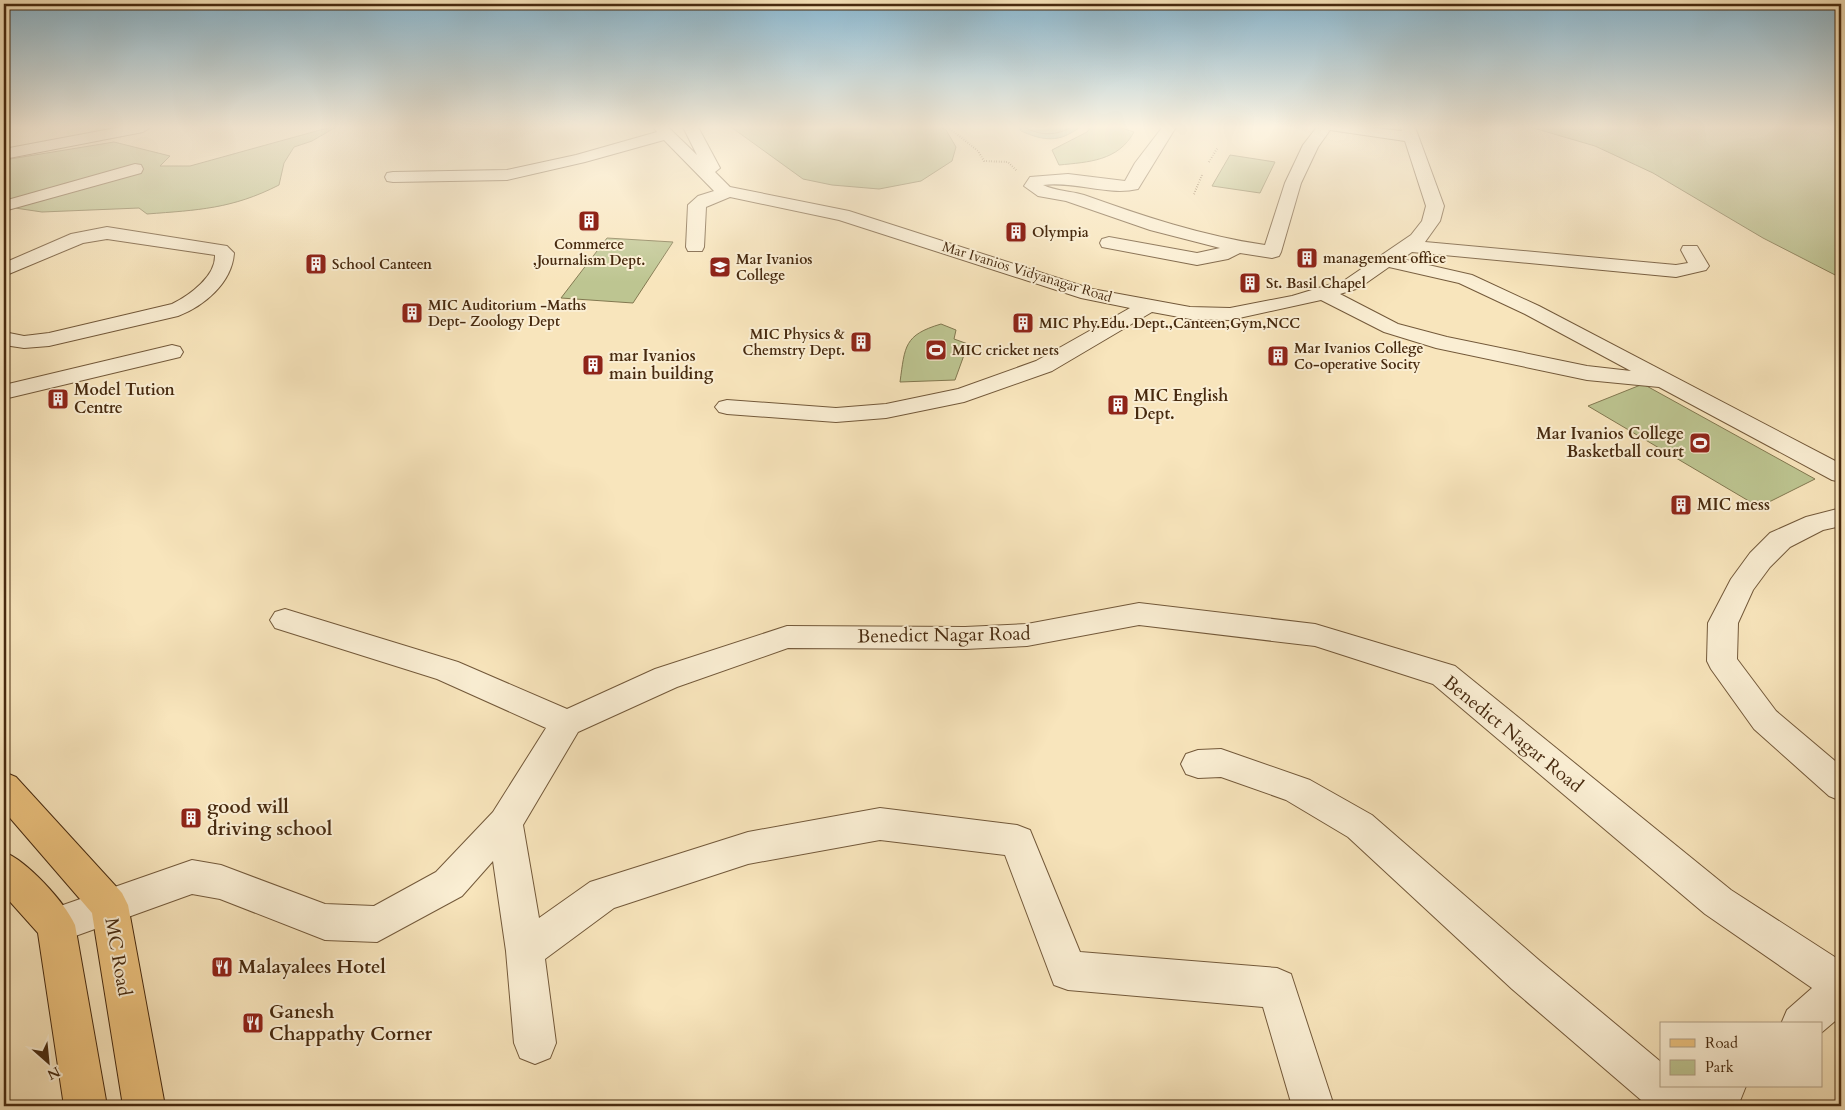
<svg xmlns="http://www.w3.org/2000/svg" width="1845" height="1110" viewBox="0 0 1845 1110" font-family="Cardo,serif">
  <rect width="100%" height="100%" fill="#f8e5bc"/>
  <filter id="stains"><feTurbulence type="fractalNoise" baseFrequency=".004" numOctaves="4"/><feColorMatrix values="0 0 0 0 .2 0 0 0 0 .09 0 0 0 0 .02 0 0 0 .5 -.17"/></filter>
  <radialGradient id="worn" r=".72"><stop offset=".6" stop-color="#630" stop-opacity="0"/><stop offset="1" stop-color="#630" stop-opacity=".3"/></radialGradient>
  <g fill="#bdc591" stroke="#827850">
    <path d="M331,127H336L312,141L294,147L284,163L279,185C232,209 198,210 147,214L139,208L42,212L15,208L4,211V160L114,142L170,156L160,166H190Z"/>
    <polygon points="731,127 940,127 946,130 956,147 952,161 921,181 879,189 832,185 803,179"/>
    <path d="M1091,127H1119L1134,132C1118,161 1089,162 1059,165L1052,150L1087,132Z"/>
    <polygon points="1530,127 1841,127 1841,278 1763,238 1653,173 1595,146"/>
    <polygon points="1230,155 1275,162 1260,193 1212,186"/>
    <polygon points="607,238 673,242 633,303 561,298"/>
    <path d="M941,324L956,330L954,339L968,344L955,380L900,382C905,346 904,335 941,324Z"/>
    <polygon points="1643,384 1815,479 1759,507 1588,406"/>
  </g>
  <path fill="#9dbfae" stroke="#7b836e" d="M1019,127H1080C1059,143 1044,141 1021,131Z"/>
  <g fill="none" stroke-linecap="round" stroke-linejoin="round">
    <path stroke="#72745e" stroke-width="1" d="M1024,127C1040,136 1056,136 1072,127"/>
    <g stroke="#73593a" stroke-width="2">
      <g id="minor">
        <polygon points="121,127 151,127 143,132 4,159 4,149"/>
        <path d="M653,127H668L697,155L683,127H698L720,168L715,172L730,187L849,211L1092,289L1190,307L1230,308L1292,296L1345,280L1411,235L1422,221L1426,206L1405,141L1330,130L1318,147L1301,183L1281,252L1279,256L1272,258L1240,253L1228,259L1197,265L1102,247L1100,243L1102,239L1109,237L1197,253L1220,248L1150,230L1066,201L1038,196L1024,186L1030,177L1068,174L1125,181L1135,163L1161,129L1160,127H1176L1138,189C1107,196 1075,181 1043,185C1055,191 1071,191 1084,195C1143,216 1202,236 1265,245L1285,183L1303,145L1317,127H1367L1402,131L1401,127H1415L1444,206L1440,221L1425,242L1676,265L1688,263L1681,250L1683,246H1697L1709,266L1706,270L1676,277L1412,252L1402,259L1472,275L1539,306L1841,464V482L1832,480L1659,387L1587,380L1436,348L1384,332L1321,300L1230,320L1190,319L1152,312L1052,371L964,402L886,418L836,422L727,414L719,412L715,407L719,402L727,400L836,408L886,404L958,389L1036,361L1130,308L1081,298L839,220L730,197L706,207L704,247L702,251H688L686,247L688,205L698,196L714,191L664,140L585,162L507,180L393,182L387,181L385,177L387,173L393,172L507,170L576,155L657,132ZM1389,267L1459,283L1525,314L1631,371L1587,366L1447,337L1398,324L1340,294L1359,288Z"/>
        <polygon points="135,164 141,165 143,169 141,173 4,211 4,201"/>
        <path d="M107,227L227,246L234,253C232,283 204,306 178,316L49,346L24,348L4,345V332L24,336L49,333L172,304C190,295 216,276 215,255L107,239L83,243L4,276V263L71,234Z"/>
        <polygon points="172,345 180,347 183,352 180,357 4,399 4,385"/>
        <polygon points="1841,508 1841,526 1823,530 1790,547 1770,567 1753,590 1738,623 1737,659 1776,711 1841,766 1841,801 1829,796 1754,729 1711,669 1707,661 1708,623 1731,579 1750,553 1770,533 1806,517"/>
        <polygon points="1139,603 1315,624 1455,666 1731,890 1841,961 1841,1016 1821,1033 1821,1024 1781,1024 1787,1010 1812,988 1705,914 1433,684 1315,646 1139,625 1027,646 965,649 788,648 677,687 578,732 523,825 539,918 590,882 748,832 880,808 1017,825 1030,830 1080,952 1277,968 1291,974 1334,1106 1292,1106 1263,1007 1068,990 1054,985 1005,855 880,840 748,864 614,908 545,959 556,1043 550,1058 535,1064 520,1058 514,1043 506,951 493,861 462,896 377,942 325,940 220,899 192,894 56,943 43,938 37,925 43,912 192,860 221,865 325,904 374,906 436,872 493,812 546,728 437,679 275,628 270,620 275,612 285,609 458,662 567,709 655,669 787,626 965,627 1027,624"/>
        <polygon points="1221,749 1310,780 1372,815 1540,961 1661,1062 1661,1086 1746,1086 1740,1101 1734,1106 1648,1106 1512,989 1348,837 1286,800 1221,777 1198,778 1186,774 1181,764 1186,754 1198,750"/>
      </g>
    </g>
    <g stroke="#472a0f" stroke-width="2">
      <g id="major">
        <polygon points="4,772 16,777 122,893 128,905 165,1106 123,1106 92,913 4,811"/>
        <path d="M4,852C27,861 65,902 75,925L107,1106H64L38,933L4,895Z"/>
      </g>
    </g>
    <g stroke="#472a0f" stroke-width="2" stroke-dasharray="0.5 2" stroke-linecap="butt">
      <polyline points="948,127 978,151 984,161 1008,162 1017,171"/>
      <polyline points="1209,162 1218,147"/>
      <polyline points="1194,194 1202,175"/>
    </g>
    <use href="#minor" fill="#faeed3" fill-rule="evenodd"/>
    <use href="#major" fill="#ecc27e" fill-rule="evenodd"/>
  </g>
  <linearGradient id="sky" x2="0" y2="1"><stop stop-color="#8ab8d1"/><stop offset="0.45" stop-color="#fcf3e1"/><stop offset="1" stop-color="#fcf3e1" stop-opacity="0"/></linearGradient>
  <rect width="1845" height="282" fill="url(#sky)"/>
  <defs>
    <g id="building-square" transform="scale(1.125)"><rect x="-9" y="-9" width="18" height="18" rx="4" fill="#8f2418" stroke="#faeed3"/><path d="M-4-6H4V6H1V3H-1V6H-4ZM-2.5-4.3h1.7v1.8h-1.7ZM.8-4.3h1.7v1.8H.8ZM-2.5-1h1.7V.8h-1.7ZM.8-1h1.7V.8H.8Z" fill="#fff"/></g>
    <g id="university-square" transform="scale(1.125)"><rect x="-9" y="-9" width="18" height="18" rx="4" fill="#8f2418" stroke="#faeed3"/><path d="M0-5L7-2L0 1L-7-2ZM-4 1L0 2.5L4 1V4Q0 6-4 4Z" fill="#fff"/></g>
    <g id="stadium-square" transform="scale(1.125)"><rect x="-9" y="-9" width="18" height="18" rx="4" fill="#8f2418" stroke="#faeed3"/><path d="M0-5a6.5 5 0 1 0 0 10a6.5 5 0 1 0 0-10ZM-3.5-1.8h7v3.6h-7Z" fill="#fff"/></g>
    <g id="restaurant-square" transform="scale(1.125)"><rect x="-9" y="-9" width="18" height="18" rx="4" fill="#8f2418" stroke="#faeed3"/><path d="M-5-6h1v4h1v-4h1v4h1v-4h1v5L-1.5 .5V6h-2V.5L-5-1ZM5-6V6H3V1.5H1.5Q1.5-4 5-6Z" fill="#fff"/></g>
  </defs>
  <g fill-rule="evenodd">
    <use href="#building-square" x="589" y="221"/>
    <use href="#building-square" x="1016" y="232"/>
    <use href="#building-square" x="1307" y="258"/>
    <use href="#building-square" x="316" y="264"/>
    <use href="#university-square" x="720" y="267"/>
    <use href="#building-square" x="1250" y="283"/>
    <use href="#building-square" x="412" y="313"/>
    <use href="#building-square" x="1023" y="323"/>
    <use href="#building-square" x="861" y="342"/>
    <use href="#stadium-square" x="936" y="350"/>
    <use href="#building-square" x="1278" y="356"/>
    <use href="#building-square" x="593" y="365"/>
    <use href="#building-square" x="58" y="399"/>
    <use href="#building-square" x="1118" y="405"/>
    <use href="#stadium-square" x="1700" y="443"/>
    <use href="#building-square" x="1681" y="505"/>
    <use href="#building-square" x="191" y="818"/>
    <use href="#restaurant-square" x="222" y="967"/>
    <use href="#restaurant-square" x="253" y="1023"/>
  </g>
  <g text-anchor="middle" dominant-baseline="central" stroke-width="4" stroke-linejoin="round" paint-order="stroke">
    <g font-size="14" font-weight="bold" fill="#472a0f" stroke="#faeed3" text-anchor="start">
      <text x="1032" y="232">Olympia</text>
      <text x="589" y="244" text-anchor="middle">Commerce<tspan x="589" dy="16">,Journalism Dept.</tspan></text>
      <text x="1323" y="258">management office</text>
      <text x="736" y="259">Mar Ivanios<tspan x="736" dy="16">College</tspan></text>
      <text x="332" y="264">School Canteen</text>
      <text x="1266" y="283">St. Basil Chapel</text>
      <text x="428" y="305">MIC Auditorium -Maths<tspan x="428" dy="16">Dept- Zoology Dept</tspan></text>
      <text x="1039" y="323">MIC Phy.Edu. Dept.,Canteen,Gym,NCC</text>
      <text x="845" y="334" text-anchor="end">MIC Physics &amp;<tspan x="845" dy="16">Chemstry Dept.</tspan></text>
      <text x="1294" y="348">Mar Ivanios College<tspan x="1294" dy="16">Co-operative Socity</tspan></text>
      <text x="952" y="350">MIC cricket nets</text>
    </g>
    <g font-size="14" fill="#472a0f" stroke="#faeed3">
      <text transform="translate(1027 272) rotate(17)">Mar Ivanios Vidyanagar Road</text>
    </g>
    <g font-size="16" font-weight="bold" fill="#472a0f" stroke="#faeed3" text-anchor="start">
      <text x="609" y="356">mar Ivanios<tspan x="609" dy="18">main building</tspan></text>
      <text x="74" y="390">Model Tution<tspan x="74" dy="18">Centre</tspan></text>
      <text x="1134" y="396">MIC English<tspan x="1134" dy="18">Dept.</tspan></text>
      <text x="1684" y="434" text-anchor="end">Mar Ivanios College<tspan x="1684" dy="18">Basketball court</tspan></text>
      <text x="1697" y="505">MIC mess</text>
    </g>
    <g font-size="19" fill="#472a0f" stroke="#faeed3">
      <text transform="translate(944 635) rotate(-1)">Benedict Nagar Road</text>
      <text transform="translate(1513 734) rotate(39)">Benedict Nagar Road</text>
      <text transform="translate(118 957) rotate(80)">MC Road</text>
    </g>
    <g font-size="19" font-weight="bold" fill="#472a0f" stroke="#faeed3" text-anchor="start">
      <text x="207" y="807">good will<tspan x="207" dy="22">driving school</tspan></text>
      <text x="238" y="967">Malayalees Hotel</text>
      <text x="269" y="1012">Ganesh<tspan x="269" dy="22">Chappathy Corner</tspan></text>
    </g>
  </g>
  <rect width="1845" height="1110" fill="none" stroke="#f8e5bc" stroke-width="20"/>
  <rect x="5" y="5" width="1835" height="1100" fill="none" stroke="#472a0f" stroke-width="2.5"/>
  <rect x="10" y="10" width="1825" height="1090" fill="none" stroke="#472a0f"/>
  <rect x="1660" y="1022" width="162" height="65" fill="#faeed3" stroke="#b2a085"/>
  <rect x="1670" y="1039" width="25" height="8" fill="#ecc27e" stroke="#b2a085"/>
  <text x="1705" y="1048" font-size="15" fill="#472a0f">Road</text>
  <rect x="1670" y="1060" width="25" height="15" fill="#bdc591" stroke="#b2a085"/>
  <text x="1705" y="1072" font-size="15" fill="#472a0f">Park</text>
  <g transform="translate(48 1062) rotate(153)" stroke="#faeed3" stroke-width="4" paint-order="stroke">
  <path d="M0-4L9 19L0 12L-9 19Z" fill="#472a0f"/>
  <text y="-8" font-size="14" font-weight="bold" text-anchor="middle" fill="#472a0f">N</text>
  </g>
  <rect width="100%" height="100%" filter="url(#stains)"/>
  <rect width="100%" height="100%" fill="url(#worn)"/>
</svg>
